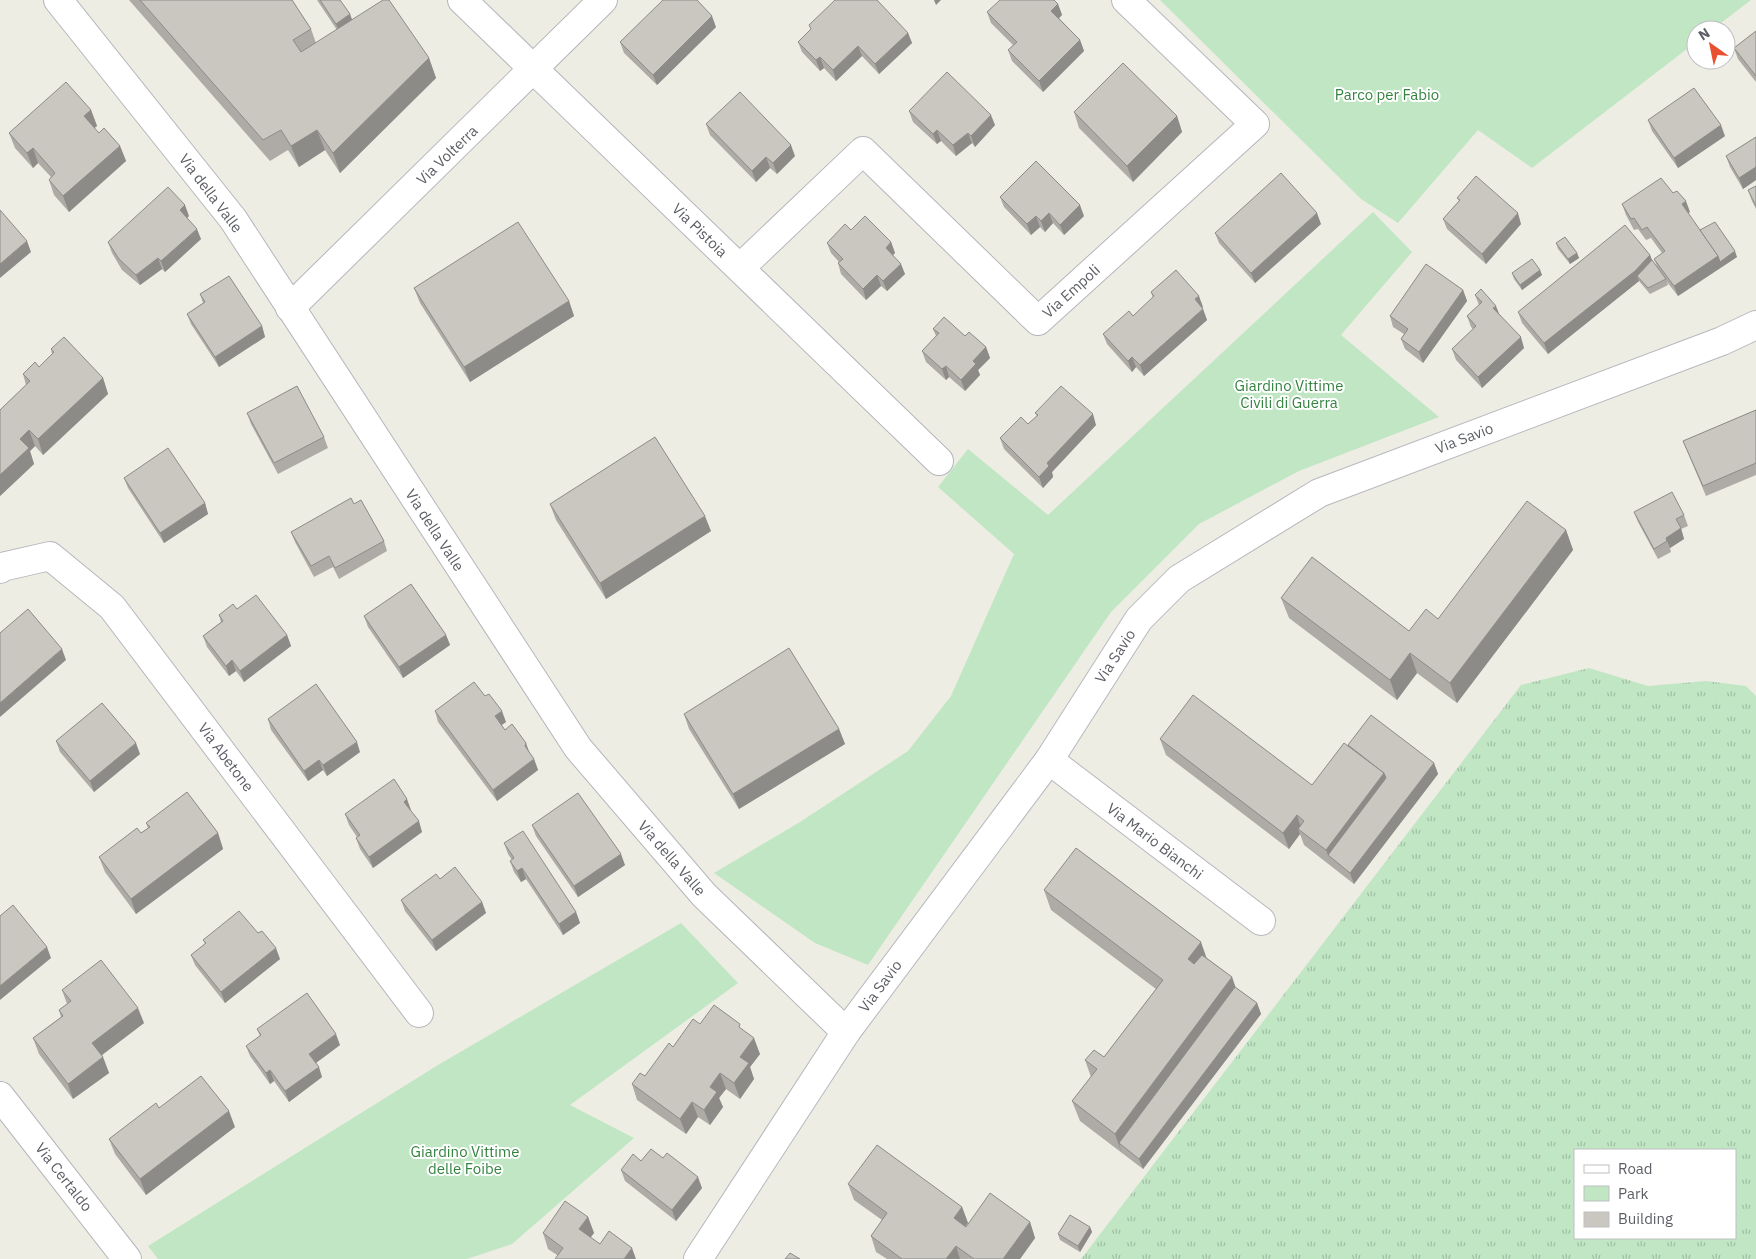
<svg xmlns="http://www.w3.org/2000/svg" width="1756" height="1259" viewBox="0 0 1756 1259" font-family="'IBM Plex Sans',sans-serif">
  <defs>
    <pattern id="grass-tufts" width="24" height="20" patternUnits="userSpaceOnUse" patternTransform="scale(1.25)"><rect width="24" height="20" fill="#c1e6c4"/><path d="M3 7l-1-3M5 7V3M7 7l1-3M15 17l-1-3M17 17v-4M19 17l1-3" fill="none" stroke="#a0bea3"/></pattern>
  </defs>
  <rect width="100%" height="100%" fill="#eeede4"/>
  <path fill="url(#grass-tufts)" fill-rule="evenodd" d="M1589,668L1648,686L1706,681L1746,686L1756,696V1259H1081L1521,685ZM1575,1150H1735V1238H1575Z"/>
  <g fill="#c1e6c4">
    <polygon points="1160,0 1751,0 1712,30 1696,30 1696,42 1532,168 1478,130 1398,223 1361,199"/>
    <polygon points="1373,212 1412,252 1341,335 1439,417 1299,471 1199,524 1111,612 868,965 815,943 714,873 800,822 908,751 951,696 1014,554 938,487 968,449 1048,515"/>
    <polygon points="681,923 738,983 570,1105 634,1138 512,1244 467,1259 158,1259 148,1246 438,1065"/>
  </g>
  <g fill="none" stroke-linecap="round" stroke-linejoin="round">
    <g stroke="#b5b6bb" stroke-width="30">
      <g id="street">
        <polyline points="58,0 233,219 578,748 704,895 846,1032"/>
        <polyline points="462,0 939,461"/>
        <polyline points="740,268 863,151 1038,321 1255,124 1126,0"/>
        <polyline points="290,308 603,0"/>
        <polyline points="0,569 2,567 50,556 112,607 419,1013"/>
        <polyline points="1049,760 1261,921"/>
        <polyline points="0,1096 127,1259"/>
      </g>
    </g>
    <g stroke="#b6b8be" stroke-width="30">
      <polyline id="secondary" points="698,1259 846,1032 1049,760 1139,619 1179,579 1319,493 1722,341 1756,325"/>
    </g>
    <use href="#street" stroke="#fff" stroke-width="28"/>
    <use href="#secondary" stroke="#fff" stroke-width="28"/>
  </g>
  <g fill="#aeaba6">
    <polygon points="129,0 292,0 311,29 316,43 337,30 317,0 340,0 350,14 352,20 429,58 436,78 340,173 325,150 299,167 288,150 270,161"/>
    <polygon points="1058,4 1062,15 1059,18 1080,40 1084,51 1043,92 1012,61 1008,50 1013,45 991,23 987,12"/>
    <polygon points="716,27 657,85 624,53 620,42"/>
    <polygon points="1756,31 1756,82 1738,59 1734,48"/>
    <polygon points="908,33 912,43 879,74 862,56 836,81 824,68 820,71 802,52 798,42"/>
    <polygon points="91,110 97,126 94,128 99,133 120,146 126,161 69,212 54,195 49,180 51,177 38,163 33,168 15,148 9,133"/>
    <polygon points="909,111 995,125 975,147 972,143 956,156 941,141 937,144 913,122"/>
    <polygon points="1074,112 1177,116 1182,132 1133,182 1079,128"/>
    <polygon points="1648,120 1725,136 1678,168 1652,131"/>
    <polygon points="706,124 795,156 777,174 770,168 756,182 710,135"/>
    <polygon points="1756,137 1756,180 1743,189 1730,167 1726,156"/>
    <polygon points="1756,186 1756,209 1752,201 1748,190"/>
    <polygon points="1000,197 1084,216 1064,235 1053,223 1045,232 1040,227 1031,235 1004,207"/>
    <polygon points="1457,198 1521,224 1486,264 1447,229 1443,219 1459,201"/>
    <polygon points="1622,204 1690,212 1688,213 1700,230 1737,257 1678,296 1667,282 1668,285 1650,294 1639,281 1548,354 1522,323 1518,312 1650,255 1652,260 1657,266 1654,259 1662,253 1651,238 1646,240 1638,229 1634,230 1626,215"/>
    <polygon points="189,216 187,218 201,239 165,272 162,269 140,285 122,270 112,253 108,242"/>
    <polygon points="1321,224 1255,283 1219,243 1215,233"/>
    <polygon points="851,230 891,242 895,253 893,255 905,274 887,291 881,286 866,300 841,274 838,263 839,262 831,253 827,243"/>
    <polygon points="1556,243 1577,253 1579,258 1570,264 1558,249"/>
    <polygon points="1540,270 1542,275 1522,290 1514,279 1512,273"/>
    <polygon points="414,288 569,301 574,316 470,382 420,303"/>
    <polygon points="1463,290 1467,301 1423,363 1405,349 1401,339 1404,334 1393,327 1390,316"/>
    <polygon points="1151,292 1203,307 1202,307 1207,320 1144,376 1136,367 1132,372 1107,344 1103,334 1133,316 1153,298"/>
    <polygon points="200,294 262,326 265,337 219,367 191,324 187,314 203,303"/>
    <polygon points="1475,295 1500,315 1524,348 1482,388 1456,360 1452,349 1473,329 1471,327 1467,316 1479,305"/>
    <polygon points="933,329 965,336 986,347 990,358 978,370 980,375 965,391 949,377 946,380 926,362 922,351 936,336"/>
    <polygon points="51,349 103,378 108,394 43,455 35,446 30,451 34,464 0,496 0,410 26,385 23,374 39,367 52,354"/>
    <polygon points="1756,410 1756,475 1706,496 1683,441"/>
    <polygon points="247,413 324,437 328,448 278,474 251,424"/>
    <polygon points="1035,413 1096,425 1052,472 1053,477 1043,488 1004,449 1000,438 1028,424 1037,416"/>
    <polygon points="124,478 205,503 208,514 164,543 128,488"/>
    <polygon points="354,504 384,541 387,551 339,579 333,567 314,577 295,542 291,532"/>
    <polygon points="550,504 711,531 606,599 556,520"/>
    <polygon points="1634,512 1684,515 1688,526 1681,529 1684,539 1670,548 1671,552 1658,559 1638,522"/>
    <polygon points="1566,530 1573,550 1457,703 1417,673 1397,700 1289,618 1281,598 1409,631 1438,619"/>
    <polygon points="237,609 287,635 291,646 244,682 236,671 229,676 207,647 203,636 221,622 219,615"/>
    <polygon points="364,616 446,635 450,645 403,678 368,627"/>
    <polygon points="485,696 506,722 501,725 505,730 530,754 534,759 538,770 497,801 438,722 435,711"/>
    <polygon points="684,714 839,729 845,744 739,809 689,729"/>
    <polygon points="268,719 360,752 327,776 323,770 308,781 271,730"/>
    <polygon points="1160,739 1312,785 1348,745 1434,763 1438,774 1354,884 1304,845 1300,834 1289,849 1166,755"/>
    <polygon points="56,741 140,754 94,792 60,752"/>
    <polygon points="410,810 422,832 373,868 360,849 356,838 357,837 349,825 345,814 411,810"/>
    <polygon points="146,823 218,833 223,849 136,914 105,872 99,857 141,833 148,828"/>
    <polygon points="532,825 625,865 578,897 536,836"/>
    <polygon points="504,843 576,912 580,923 563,935 526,879 521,882 514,872 510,861 512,860 508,854"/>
    <polygon points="440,879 482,902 486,913 436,951 405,911 401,900"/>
    <polygon points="1044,890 1207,958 1232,977 1235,987 1257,1003 1261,1014 1143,1169 1080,1121 1072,1101 1091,1077 1085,1060 1104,1057 1156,989 1051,910"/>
    <polygon points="258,933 280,959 225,1003 195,965 191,955 205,944 203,940"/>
    <polygon points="62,990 144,1023 102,1055 109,1073 73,1099 39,1054 33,1038 61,1017 59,1010 67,1004"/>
    <polygon points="700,1024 742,1030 760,1054 750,1067 754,1079 740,1099 726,1089 719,1098 723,1107 710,1125 698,1117 686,1134 637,1100 632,1084 645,1076 673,1047"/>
    <polygon points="257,1029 340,1045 316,1063 322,1077 289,1102 274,1081 270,1084 250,1056 246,1046 260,1036"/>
    <polygon points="159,1108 235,1127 146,1195 115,1154 109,1139"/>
    <polygon points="621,1170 702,1188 676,1221 625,1181"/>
    <polygon points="848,1184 962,1207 968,1223 965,1226 966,1227 1030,1222 1035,1238 1020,1259 887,1259 876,1252 871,1236 882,1220 854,1200"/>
    <polygon points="588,1217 594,1233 590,1237 600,1244 632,1248 557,1255 548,1249 543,1233"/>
    <polygon points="1090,1227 1092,1232 1080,1252 1060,1240 1058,1234"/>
  </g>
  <g fill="#8d8b87">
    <polygon points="934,0 941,0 936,5"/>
    <polygon points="1058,4 1062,15 1055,22 1051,11"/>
    <polygon points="350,14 354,25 340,34 336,24"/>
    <polygon points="712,16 716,27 657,85 653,75"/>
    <polygon points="908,33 912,43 879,74 875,64"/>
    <polygon points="1080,40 1084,51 1043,92 1039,81"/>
    <polygon points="858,46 862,56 836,81 833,70"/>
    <polygon points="820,57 824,68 820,71 816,60"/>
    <polygon points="429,58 436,78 340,173 333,153"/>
    <polygon points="91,110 97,126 90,132 84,116"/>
    <polygon points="991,115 995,125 975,147 971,136"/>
    <polygon points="1177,116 1182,132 1133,182 1127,166"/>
    <polygon points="1721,125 1725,136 1678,168 1674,158"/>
    <polygon points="317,130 325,150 299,167 291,146"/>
    <polygon points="937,130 941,141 937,144 933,134"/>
    <polygon points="968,133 972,143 956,156 953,145"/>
    <polygon points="791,145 795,156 777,174 773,163"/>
    <polygon points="120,146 126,161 69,212 63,196"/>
    <polygon points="33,148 38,163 33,168 27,153"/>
    <polygon points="766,157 770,168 756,182 752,171"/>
    <polygon points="1756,167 1756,180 1743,189 1739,178"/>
    <polygon points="1686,201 1690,212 1686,214 1682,204"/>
    <polygon points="185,205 189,216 184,221 180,210"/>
    <polygon points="1080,205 1084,216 1064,235 1060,225"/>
    <polygon points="1049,213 1053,223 1045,232 1041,221"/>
    <polygon points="1317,213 1321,224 1255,283 1251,273"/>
    <polygon points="1518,213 1521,224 1486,264 1482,254"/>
    <polygon points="1036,216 1040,227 1031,235 1027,224"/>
    <polygon points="197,229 201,239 165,272 161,261"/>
    <polygon points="27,241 31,252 0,278 0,264"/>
    <polygon points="891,242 895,253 890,258 886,248"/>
    <polygon points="1735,251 1737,257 1678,296 1674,286 1718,256"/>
    <polygon points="1577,253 1579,258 1570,264 1568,259"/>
    <polygon points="1650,255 1654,265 1637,276 1639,281 1548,354 1544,343"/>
    <polygon points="158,258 162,269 140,285 136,275"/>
    <polygon points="901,264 905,274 887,291 883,281"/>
    <polygon points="1540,270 1542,275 1522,290 1520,285"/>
    <polygon points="877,275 881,286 866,300 863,289"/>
    <polygon points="1463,290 1467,301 1423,363 1419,352"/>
    <polygon points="1199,296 1203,307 1198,310 1195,299"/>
    <polygon points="569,301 574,316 470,382 464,367"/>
    <polygon points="1496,306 1500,316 1493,308"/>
    <polygon points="1203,309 1207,320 1144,376 1140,365"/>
    <polygon points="262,326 265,337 219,367 215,357"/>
    <polygon points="1521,337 1524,348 1482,388 1478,377"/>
    <polygon points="986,347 990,358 978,370 980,375 965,391 961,380 973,361"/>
    <polygon points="1132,357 1136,367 1132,372 1128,361"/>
    <polygon points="946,366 949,377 946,380 942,369"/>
    <polygon points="103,378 108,394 43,455 38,439"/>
    <polygon points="1093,414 1096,425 1052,472 1053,477 1043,488 1039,477 1047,463"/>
    <polygon points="29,430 35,446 30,451 34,464 0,496 0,475 20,439"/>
    <polygon points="205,503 208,514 164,543 160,533"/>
    <polygon points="705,516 711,531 606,599 600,583"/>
    <polygon points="1681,528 1684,539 1670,548 1666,538"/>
    <polygon points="1566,530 1573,550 1457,703 1450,683"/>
    <polygon points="287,635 291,646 244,682 240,671"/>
    <polygon points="446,635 450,645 403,678 399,667"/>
    <polygon points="62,649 66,660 0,717 0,703"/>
    <polygon points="1410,653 1417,673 1397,700 1390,680"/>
    <polygon points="232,660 236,671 229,676 226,666"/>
    <polygon points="502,711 506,722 499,727 495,716"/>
    <polygon points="839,729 845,744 739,809 733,794"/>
    <polygon points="357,742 360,752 327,776 323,765"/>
    <polygon points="136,743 140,754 94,792 90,781"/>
    <polygon points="526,743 530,754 525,746"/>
    <polygon points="534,759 538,770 497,801 493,790"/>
    <polygon points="319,760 323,770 308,781 304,771"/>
    <polygon points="1434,763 1438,774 1354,884 1350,873"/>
    <polygon points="1384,773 1390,788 1328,855 1332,866 1326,850"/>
    <polygon points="407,799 411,810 408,812 404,802"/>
    <polygon points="1297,815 1302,831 1298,829 1300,834 1289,849 1283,833"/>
    <polygon points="419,821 422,832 373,868 369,857"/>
    <polygon points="218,833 223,849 136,914 131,899"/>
    <polygon points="621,854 625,865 578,897 574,886"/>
    <polygon points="522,868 526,879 521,882 517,871"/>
    <polygon points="482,902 486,913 436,951 432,940"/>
    <polygon points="576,912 580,923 563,935 559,924"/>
    <polygon points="1201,942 1208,962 1195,979 1188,959"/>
    <polygon points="47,947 51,958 0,1000 0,986"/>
    <polygon points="276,948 280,959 225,1003 221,992"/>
    <polygon points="1232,977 1239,997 1119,1143 1122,1154 1115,1134"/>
    <polygon points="1257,1003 1261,1014 1143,1169 1139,1159"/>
    <polygon points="138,1008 144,1023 98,1058 92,1043"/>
    <polygon points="336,1034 340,1045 313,1065 309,1054"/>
    <polygon points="754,1038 760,1054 750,1067 754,1079 740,1099 734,1083 740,1057"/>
    <polygon points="103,1057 109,1073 73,1099 68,1084"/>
    <polygon points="319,1067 322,1077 289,1102 285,1091"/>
    <polygon points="270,1070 274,1081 270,1084 266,1073"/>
    <polygon points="720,1073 726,1089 719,1098 723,1107 710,1125 704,1110 710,1087"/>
    <polygon points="692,1102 698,1117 686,1134 680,1119"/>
    <polygon points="229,1111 235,1127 146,1195 140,1179"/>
    <polygon points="698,1177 702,1188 676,1221 672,1210"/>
    <polygon points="962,1207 968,1223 960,1234 954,1218"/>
    <polygon points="588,1217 594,1233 585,1245 579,1229"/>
    <polygon points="1030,1222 1035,1238 1020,1259 1003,1259"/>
    <polygon points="1090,1227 1092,1232 1080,1252 1078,1246"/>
    <polygon points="956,1246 960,1259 946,1259"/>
    <polygon points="632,1248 636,1259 624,1259"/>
  </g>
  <g fill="#cac7c1" stroke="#8d8b87">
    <polygon points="140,0 292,0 311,29 293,40 301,52 383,0 389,0 429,58 333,153 317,130 291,146 281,130 263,140"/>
    <polygon points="320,0 340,0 350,14 336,24"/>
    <polygon points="663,0 697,0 712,16 653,75 620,42"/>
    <polygon points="835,0 877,0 908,33 875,64 858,46 833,70 820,57 816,60 798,42 811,29 809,25"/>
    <polygon points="1000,0 1054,0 1058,4 1051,11 1080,40 1039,81 1008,50 1017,42 987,12"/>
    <polygon points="1756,31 1756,76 1734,48"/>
    <polygon points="1123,63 1177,116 1127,166 1074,112"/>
    <polygon points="947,72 991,115 971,136 968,133 953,145 937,130 933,134 909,111"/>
    <polygon points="66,82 91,110 84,116 99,133 104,128 120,146 63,196 49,180 55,173 33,148 27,153 9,133"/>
    <polygon points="1694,88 1721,125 1674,158 1648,120"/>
    <polygon points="740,92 791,145 773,163 766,157 752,171 706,124"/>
    <polygon points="1756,137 1756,167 1739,178 1726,156"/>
    <polygon points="1036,161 1080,205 1060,225 1049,213 1041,221 1036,216 1027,224 1000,197"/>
    <polygon points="1281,173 1317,213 1251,273 1215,233"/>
    <polygon points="1476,176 1518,213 1482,254 1443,219 1460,200 1457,198"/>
    <polygon points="1661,178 1673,193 1677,191 1686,201 1682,204 1718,256 1674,286 1654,259 1665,251 1647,227 1642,230 1634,218 1631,219 1622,204"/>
    <polygon points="1756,186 1756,206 1748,190"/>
    <polygon points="168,187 185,205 180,210 197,229 161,261 158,258 136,275 119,259 108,242"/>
    <polygon points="0,210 27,241 0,264"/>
    <polygon points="865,216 891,242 886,248 901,264 883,281 877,275 863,289 838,263 843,259 827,243 845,224 851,230"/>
    <polygon points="518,222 569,301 464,367 414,288"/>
    <polygon points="1715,222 1735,251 1720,262 1718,256 1700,230"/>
    <polygon points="1625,225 1650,255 1635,271 1544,343 1518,312"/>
    <polygon points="1565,237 1577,253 1568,259 1556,243"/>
    <polygon points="1532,259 1540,270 1520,285 1512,273"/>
    <polygon points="1652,260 1666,279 1648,288 1637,276"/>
    <polygon points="1426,264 1463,290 1419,352 1401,339 1408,329 1390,316"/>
    <polygon points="1176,270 1199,296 1195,299 1203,309 1140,365 1132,357 1128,361 1103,334 1129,311 1133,316 1154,296 1151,292"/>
    <polygon points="229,276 262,326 215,357 187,314 205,302 200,294"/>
    <polygon points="1481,289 1496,306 1493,308 1521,337 1478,377 1452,349 1476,326 1467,316 1482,302 1475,295"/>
    <polygon points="944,317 965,336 969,332 986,347 973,361 976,364 961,380 946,366 942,369 922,351 939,333 933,329"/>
    <polygon points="64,337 103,378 38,439 29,430 20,439 29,448 0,475 0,410 30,381 23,374 35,362 39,367 54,352 51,349"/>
    <polygon points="297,386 324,437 274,463 247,413"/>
    <polygon points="1061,386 1093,414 1047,463 1049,466 1039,477 1000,438 1021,417 1028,424 1038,415 1035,413"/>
    <polygon points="1756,410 1756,463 1703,486 1683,441"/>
    <polygon points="655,437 705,516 600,583 550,504"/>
    <polygon points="168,448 205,503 160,533 124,478"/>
    <polygon points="1672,492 1684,515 1676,519 1681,528 1666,538 1667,541 1654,549 1634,512"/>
    <polygon points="351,498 354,504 361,500 384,541 335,568 329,556 311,566 291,532"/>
    <polygon points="1527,501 1566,530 1450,683 1410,653 1390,680 1281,598 1312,557 1409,631 1426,609 1438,619"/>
    <polygon points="411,584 446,635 399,667 364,616"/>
    <polygon points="256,595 287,635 240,671 232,660 226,666 203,636 223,621 219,615 233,604 237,609"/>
    <polygon points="28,609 62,649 0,703 0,633"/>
    <polygon points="789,648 839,729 733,794 684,714"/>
    <polygon points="474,682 485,696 489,694 502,711 495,716 505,730 512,724 526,743 525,746 534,759 493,790 435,711"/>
    <polygon points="316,684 357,742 323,765 319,760 304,771 268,719"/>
    <polygon points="1193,695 1312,785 1344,743 1384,773 1326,850 1298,829 1304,821 1297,815 1283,833 1160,739"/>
    <polygon points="102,703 136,743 90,781 56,741"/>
    <polygon points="1371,715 1434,763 1350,873 1328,855 1386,778 1384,773 1348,745"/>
    <polygon points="394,779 407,799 404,802 419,821 369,857 356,838 360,835 345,814"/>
    <polygon points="187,792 218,833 131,899 99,857 137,828 141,833 150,827 146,823"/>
    <polygon points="578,793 621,854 574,886 532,825"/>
    <polygon points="523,831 576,912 559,924 522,868 517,871 510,861 514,858 504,843"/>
    <polygon points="1076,848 1201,942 1188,959 1194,964 1202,955 1232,977 1115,1134 1072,1101 1097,1069 1085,1060 1094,1050 1104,1057 1163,980 1044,890"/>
    <polygon points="455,867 482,902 432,940 401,900 436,874 440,879"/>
    <polygon points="13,905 47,947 0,986 0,916"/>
    <polygon points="239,911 258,933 262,931 276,948 221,992 191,955 206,943 203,940"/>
    <polygon points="101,960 138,1008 92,1043 103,1057 68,1084 33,1038 63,1016 59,1010 71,1001 62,990"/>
    <polygon points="1235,987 1257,1003 1139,1159 1119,1143"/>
    <polygon points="307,993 336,1034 309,1054 319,1067 285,1091 270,1070 266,1073 246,1046 261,1035 257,1029"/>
    <polygon points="714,1005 740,1024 739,1027 754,1038 740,1057 749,1063 734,1083 720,1073 710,1087 717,1092 704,1110 692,1102 680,1119 632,1084 640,1073 645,1076 669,1043 673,1047 693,1019 700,1024"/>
    <polygon points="201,1076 229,1111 140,1179 109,1139 156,1103 159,1108"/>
    <polygon points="877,1145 962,1207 954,1218 966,1227 990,1193 1030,1222 1003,1259 974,1259 956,1246 946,1259 902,1259 871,1236 887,1213 848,1184"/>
    <polygon points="651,1149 663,1158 667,1153 698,1177 672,1210 621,1170 633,1154 641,1161"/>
    <polygon points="565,1201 588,1217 579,1229 600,1244 609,1231 632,1248 624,1259 555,1259 563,1248 543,1233"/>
    <polygon points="1070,1215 1090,1227 1078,1246 1058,1234"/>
    <polygon points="790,1253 800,1259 785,1259"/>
  </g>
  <g text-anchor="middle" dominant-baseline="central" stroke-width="4" stroke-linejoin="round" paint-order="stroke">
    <g font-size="15" fill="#358340" stroke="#fff">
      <text x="1387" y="94">Parco per Fabio</text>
      <text x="1289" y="385">Giardino Vittime<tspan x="1289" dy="17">Civili di Guerra</tspan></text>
      <text x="465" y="1151">Giardino Vittime<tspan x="465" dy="17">delle Foibe</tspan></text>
    </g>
    <g font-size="15" fill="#5c5f65" stroke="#fff">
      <text transform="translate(447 155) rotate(-44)">Via Volterra</text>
      <text transform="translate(211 193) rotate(53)">Via della Valle</text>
      <text transform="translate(700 230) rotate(44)">Via Pistoia</text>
      <text transform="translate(1071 291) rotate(-42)">Via Empoli</text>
      <text transform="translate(1464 438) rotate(-21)">Via Savio</text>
      <text transform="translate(435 530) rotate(57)">Via della Valle</text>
      <text transform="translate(1115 656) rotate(-57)">Via Savio</text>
      <text transform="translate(226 757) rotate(53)">Via Abetone</text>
      <text transform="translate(1155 841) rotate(37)">Via Mario Bianchi</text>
      <text transform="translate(672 858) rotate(49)">Via della Valle</text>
      <text transform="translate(880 986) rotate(-53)">Via Savio</text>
      <text transform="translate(64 1177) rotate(52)">Via Certaldo</text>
    </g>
  </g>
  <rect x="1574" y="1149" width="162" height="90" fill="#ffffff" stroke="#bebfc1"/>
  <rect x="1584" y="1165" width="25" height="8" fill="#ffffff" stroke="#bebfc1"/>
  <text x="1618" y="1174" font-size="15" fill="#5c5f65">Road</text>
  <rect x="1584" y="1186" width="25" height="15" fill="#c1e6c4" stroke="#bebfc1"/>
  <text x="1618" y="1199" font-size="15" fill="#5c5f65">Park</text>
  <rect x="1584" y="1212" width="25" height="15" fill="#cac7c1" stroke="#bebfc1"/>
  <text x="1618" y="1224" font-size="15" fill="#5c5f65">Building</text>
  <g transform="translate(1711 45) rotate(327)"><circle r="24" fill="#ffffff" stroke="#bebfc1"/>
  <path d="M0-4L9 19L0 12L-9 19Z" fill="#e85031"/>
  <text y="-8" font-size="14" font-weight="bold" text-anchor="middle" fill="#5c5f65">N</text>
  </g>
</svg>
